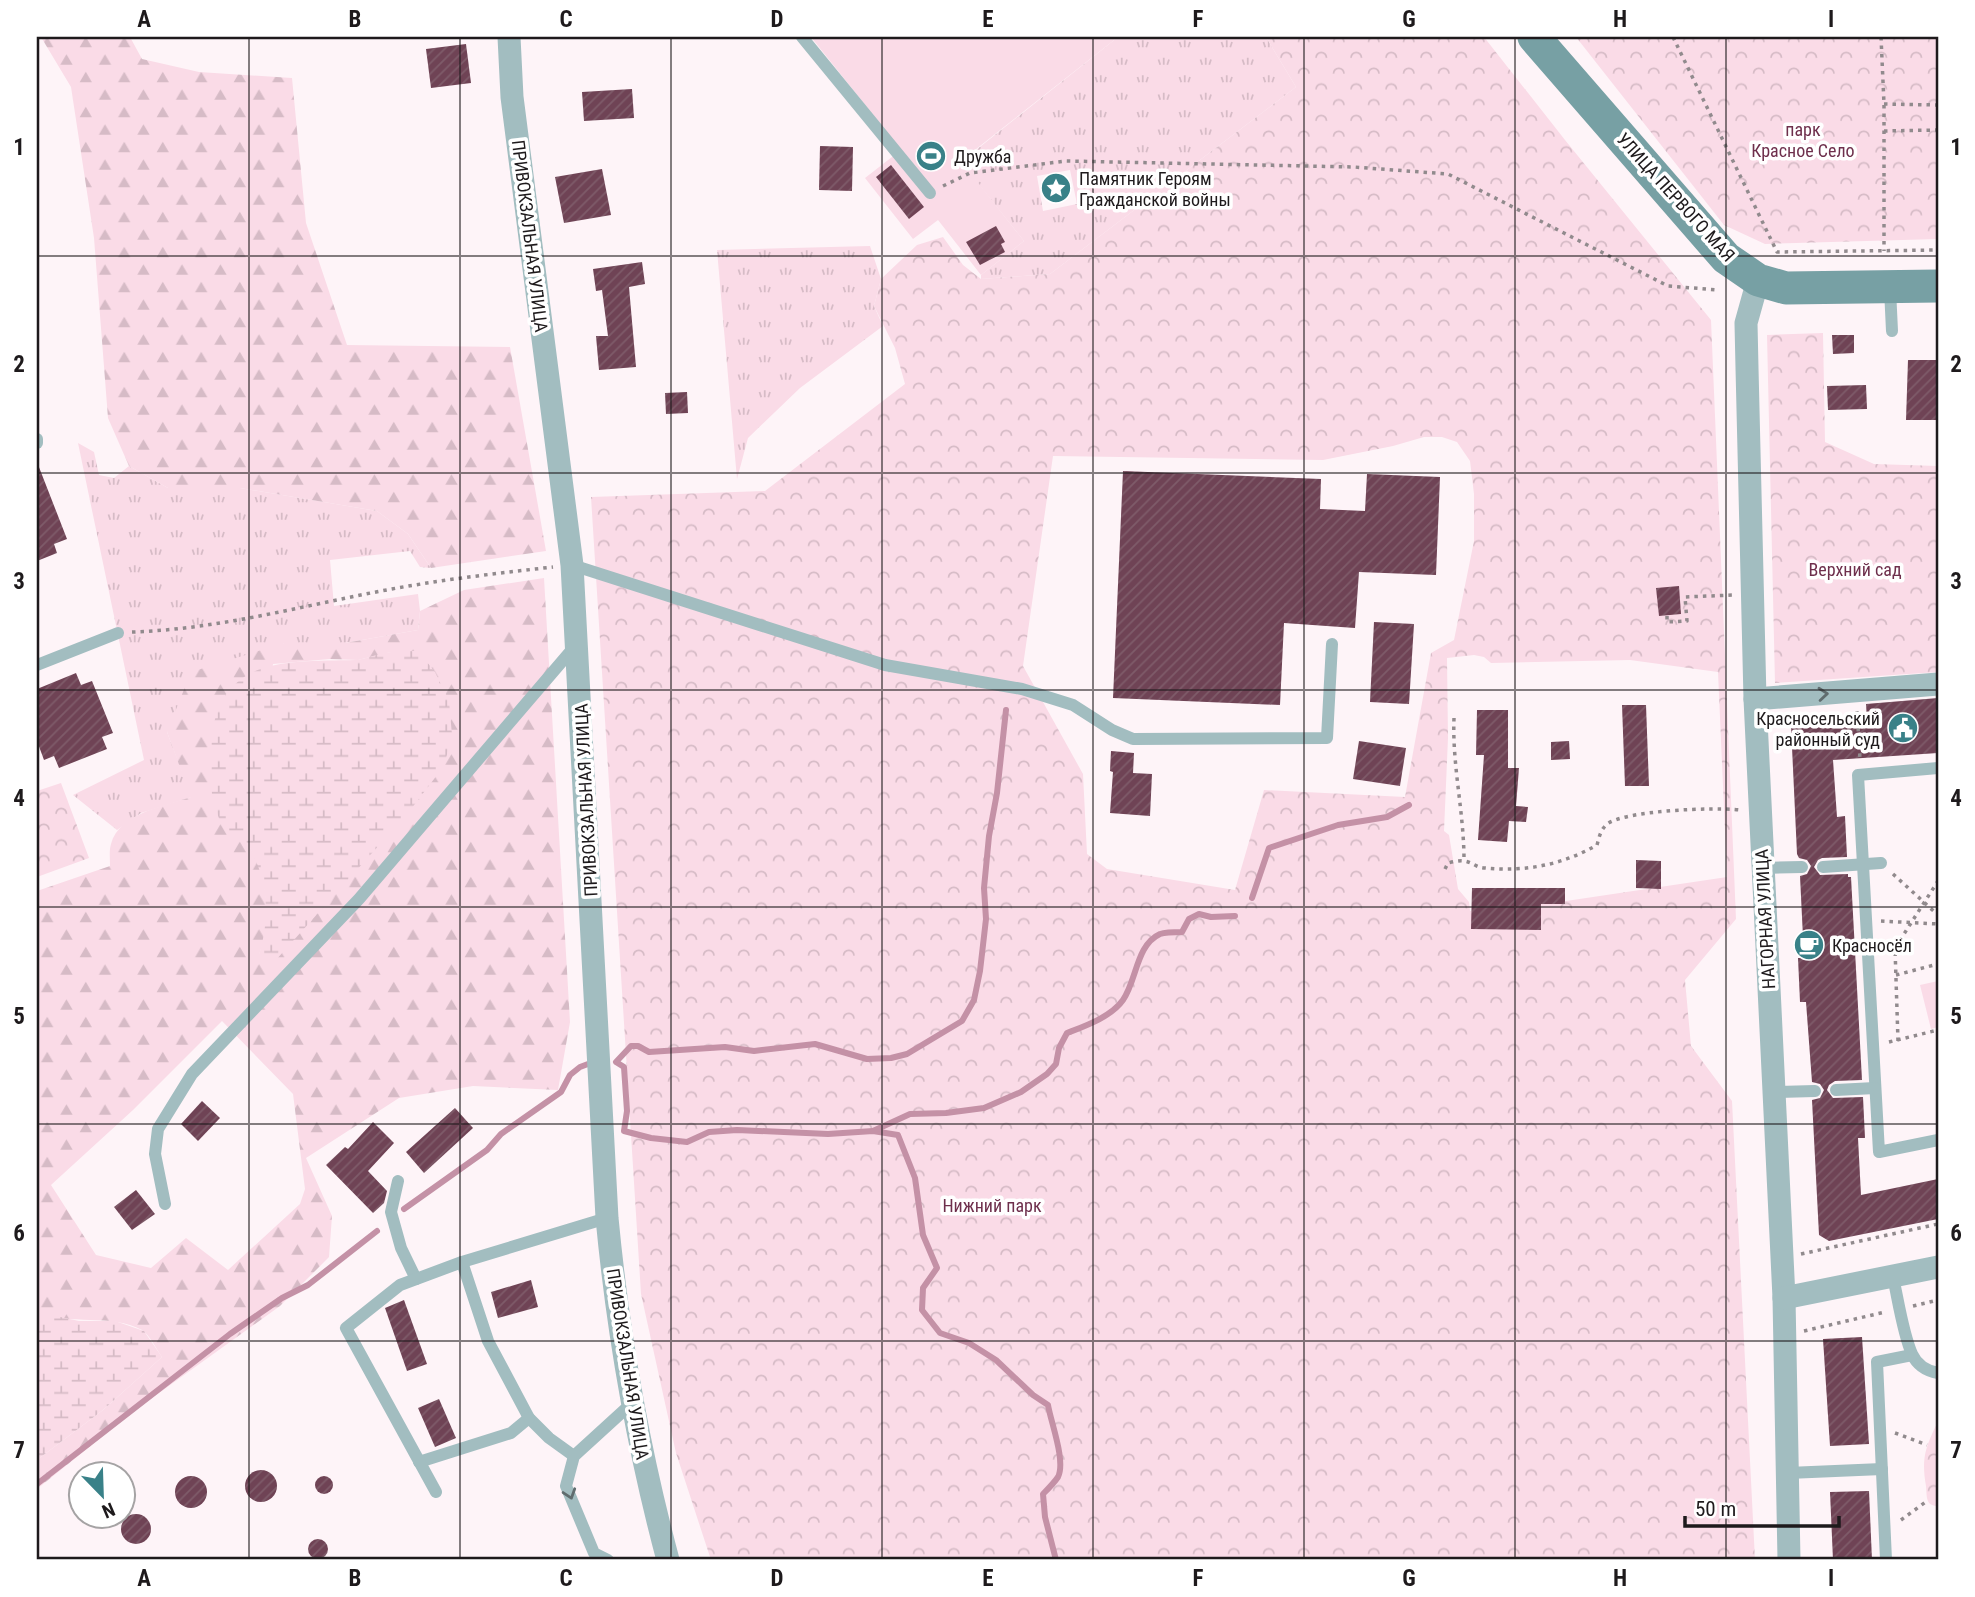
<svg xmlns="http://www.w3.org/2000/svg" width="1975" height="1597" viewBox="0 0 1975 1597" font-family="'Roboto Condensed',sans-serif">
  <defs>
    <pattern id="grass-tufts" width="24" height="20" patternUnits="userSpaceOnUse" patternTransform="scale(1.75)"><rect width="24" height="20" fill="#fadbe7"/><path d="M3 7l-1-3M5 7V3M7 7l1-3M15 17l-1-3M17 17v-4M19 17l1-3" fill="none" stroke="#d6bbc6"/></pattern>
    <pattern id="forest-firs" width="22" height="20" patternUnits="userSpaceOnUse" patternTransform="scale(1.75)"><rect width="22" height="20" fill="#fadbe7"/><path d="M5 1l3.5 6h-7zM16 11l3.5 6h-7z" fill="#d6bbc6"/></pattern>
    <pattern id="wetland-marsh" width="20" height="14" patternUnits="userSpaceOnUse" patternTransform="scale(1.75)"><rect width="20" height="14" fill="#fadbe7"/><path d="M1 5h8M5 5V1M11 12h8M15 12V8" fill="none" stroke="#d6bbc6"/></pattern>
    <pattern id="park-crowns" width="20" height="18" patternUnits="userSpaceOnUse" patternTransform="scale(1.75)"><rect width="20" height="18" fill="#fadbe7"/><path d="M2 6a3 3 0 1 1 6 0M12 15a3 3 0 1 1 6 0" fill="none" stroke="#d6bbc6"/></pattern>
    <pattern id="building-hatch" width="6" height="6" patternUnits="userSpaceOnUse" patternTransform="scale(1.75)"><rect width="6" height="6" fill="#6f4355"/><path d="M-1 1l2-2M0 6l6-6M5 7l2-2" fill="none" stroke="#7e5b69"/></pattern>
  </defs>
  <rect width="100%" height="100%" fill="#fef4f8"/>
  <g fill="url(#grass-tufts)" fill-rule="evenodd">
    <path d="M1118,37H1266L1296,87L1050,274L981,279V275L1024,241L961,162ZM1070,170L1077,204L1043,211L1037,176Z"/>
    <polygon points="870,246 881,279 874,306 883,326 800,388 748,438 737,479 717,250"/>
    <polygon points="78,443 94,452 99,475 114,478 129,466 168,488 240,488 377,511 408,534 431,568 420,567 410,551 330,560 334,606 418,594 420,611 418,630 345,643 284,643 167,732 192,797 141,813 117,830 73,795 144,760"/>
  </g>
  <g fill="url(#forest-firs)" fill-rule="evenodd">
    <polygon points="41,37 130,37 142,59 199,72 292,78 306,223 347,345 510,347 546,551 431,568 408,534 377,511 240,488 168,488 129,466 108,418 94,238 71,87"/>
    <path d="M544,578L570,1022L558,1090L473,1086L399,1098L306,1158L332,1216L329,1257L280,1306L134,1411L37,1489V1460L103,1410L162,1357C156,1349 150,1335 142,1330C111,1313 70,1326 37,1312V891L110,866C110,859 109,850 111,844C119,813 165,806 191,797L167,732L191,672L284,643H345L418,630L420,611L464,590ZM391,652L259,955L266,934V899L263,874L248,843L273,664L330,659L358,660ZM222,1021L293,1094L305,1189L300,1204L228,1270L186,1238L151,1268L96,1255L51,1185L133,1110Z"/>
  </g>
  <g fill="url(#wetland-marsh)">
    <path d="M418,651L435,672L449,701L452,735L444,766L408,813L275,961L259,955C269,923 269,887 254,857C252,853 250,846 247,843C240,836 226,835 222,825C210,800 208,774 210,748C218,655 282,662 355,660C367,659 379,653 391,652C400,651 409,651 418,651Z"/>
    <polygon points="37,1312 79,1321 115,1321 144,1331 162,1357 103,1410 37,1460"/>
  </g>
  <g fill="url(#park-crowns)" fill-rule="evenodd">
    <path d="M1266,37H1484L1565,140L1711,320L1736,919L1685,980L1691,1046L1732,1101L1755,1560H711L676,1453L641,1294L591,497L765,491L905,384L895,348L874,306L881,279L917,245L943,237L963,265L981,279L1050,274L1296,87ZM1424,437H1442L1457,442L1470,461L1474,494V541L1454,640L1431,653L1405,797L1264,790L1235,890L1107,869L1087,854L1083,774L1023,666L1053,456L1323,460L1393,446ZM1474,655L1484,657L1491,663L1630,660L1718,672L1727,877L1546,904L1545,902L1470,911L1469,902L1458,889L1449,835L1444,831L1448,738L1447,658Z"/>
    <polygon points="1576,37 1938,37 1938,239 1765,244 1724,225"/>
    <polygon points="1823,333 1825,442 1874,464 1938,466 1938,672 1775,683 1767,335"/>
    <polygon points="61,783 89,858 37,877 37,791"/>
    <path d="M1938,1421V1506C1925,1506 1927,1496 1926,1486C1921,1456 1926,1447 1938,1421Z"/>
  </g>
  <g fill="#fadbe7">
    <polygon points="811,37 1118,37 961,161 1024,241 981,275 938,220 913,239 865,178 901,150"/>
    <polygon points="1938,981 1938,1027 1931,1029 1920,985"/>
  </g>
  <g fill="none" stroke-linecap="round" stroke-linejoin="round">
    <g stroke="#c491a6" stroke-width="6">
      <path d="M1006,710L997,793L989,836L984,888L986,919L980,971L974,1000L962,1021L907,1054L891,1058L867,1059L815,1044L754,1051L725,1047L649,1052L638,1046H631L616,1062L624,1067L627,1111L624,1131L651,1138L687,1142L709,1132L737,1130L828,1134L873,1131L898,1135L915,1178L923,1235L937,1268L923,1288L922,1310L940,1333L969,1343L996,1360L1033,1395L1048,1405C1051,1423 1066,1461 1058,1477C1054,1483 1048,1489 1043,1494L1045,1517L1056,1560"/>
      <polyline points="1252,898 1269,848 1338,825 1387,817 1409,805"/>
      <path d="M873,1131L910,1114L946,1113L984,1108L1021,1092L1047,1074L1056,1064L1059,1048L1067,1033C1085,1026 1111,1017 1123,1000C1137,980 1136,945 1160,934C1166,932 1175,932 1182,932L1189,919L1199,914L1211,917L1235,916"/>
      <polyline points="404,1209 487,1150 501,1134 561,1092 570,1075 580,1067 588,1064"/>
      <polyline points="37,1484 230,1334 282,1298 308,1285 377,1231"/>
    </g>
  </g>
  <g fill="url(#building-hatch)">
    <polygon points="466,44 471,83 431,88 426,49"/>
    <polygon points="632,89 634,118 584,121 582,92"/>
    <polygon points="820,146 853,147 852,191 819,190"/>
    <polygon points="891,165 924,207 909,219 876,177"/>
    <polygon points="602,169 611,215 564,223 555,177"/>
    <polygon points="996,226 1005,242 1001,244 1005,252 980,265 966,242"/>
    <polygon points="642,262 645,284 629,287 636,367 599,370 596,336 608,336 602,290 596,291 593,269"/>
    <polygon points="1832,335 1854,335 1854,353 1833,354"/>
    <polygon points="1908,360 1938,360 1938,420 1906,420"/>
    <polygon points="1866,385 1867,409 1828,410 1827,386"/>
    <polygon points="687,392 688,413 666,414 665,393"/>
    <polygon points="37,462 67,539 54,544 57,553 37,561"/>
    <polygon points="1123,471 1321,479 1320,509 1365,511 1367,474 1440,477 1436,575 1359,572 1355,628 1284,623 1280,705 1113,698"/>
    <polygon points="1679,586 1681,614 1659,616 1656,588"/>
    <polygon points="1374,622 1414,624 1409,704 1370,702"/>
    <polygon points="76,673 81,685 92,681 113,733 102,737 107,749 59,768 54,756 44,760 37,741 37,689"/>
    <polygon points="1938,698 1938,753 1833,760 1837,817 1845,816 1847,857 1822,858 1818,860 1814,867 1820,875 1848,874 1848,877 1851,877 1862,1080 1835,1081 1829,1085 1827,1090 1833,1098 1863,1097 1865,1138 1858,1138 1861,1195 1938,1179 1938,1219 1829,1241 1819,1235 1812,1100 1820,1098 1824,1090 1820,1084 1812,1082 1806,1002 1800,1002 1798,958 1804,958 1800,876 1807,874 1811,866 1807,860 1799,858 1797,854 1791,726 1867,720 1866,704"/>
    <polygon points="1622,705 1646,705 1649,786 1625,786"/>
    <polygon points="1477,710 1508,710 1508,768 1519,768 1516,806 1528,807 1526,822 1509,821 1507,842 1478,840 1484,755 1476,755"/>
    <polygon points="1359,741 1406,748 1400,786 1353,779"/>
    <polygon points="1569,741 1570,759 1551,760 1551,742"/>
    <polygon points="1111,751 1134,753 1133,773 1152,774 1150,816 1110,813 1113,772 1110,771"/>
    <polygon points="1636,860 1661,861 1661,889 1636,888"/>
    <polygon points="1472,888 1565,888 1565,904 1541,904 1541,930 1471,929"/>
    <polygon points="202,1101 220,1118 198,1141 181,1124"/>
    <polygon points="455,1108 473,1128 424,1173 406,1152"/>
    <polygon points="373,1122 394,1143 368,1171 387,1191 384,1203 373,1213 326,1165 345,1147 348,1149"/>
    <polygon points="136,1190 155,1214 132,1230 114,1207"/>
    <polygon points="531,1280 538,1307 498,1318 491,1292"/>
    <polygon points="404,1300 427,1364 407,1371 385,1308"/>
    <polygon points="1862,1337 1869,1444 1830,1446 1823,1339"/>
    <polygon points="439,1399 456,1438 435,1447 418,1408"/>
    <circle cx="261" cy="1486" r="16"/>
    <circle cx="324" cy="1485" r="9"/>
    <circle cx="191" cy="1492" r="16"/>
    <polygon points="1869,1491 1872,1560 1833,1560 1830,1492"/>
    <circle cx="136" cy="1529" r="15"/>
    <circle cx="318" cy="1549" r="10"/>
  </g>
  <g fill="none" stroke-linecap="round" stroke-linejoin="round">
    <g stroke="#918a8d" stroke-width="3.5" stroke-dasharray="3.5 5" stroke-linecap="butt">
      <polyline points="1673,37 1777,252 1938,250"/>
      <polyline points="1881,37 1884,104 1884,251"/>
      <polyline points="1884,104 1938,105"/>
      <polyline points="1884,131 1938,130"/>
      <polyline points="943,186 970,173 1066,161 1354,167 1448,174 1668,286 1718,290"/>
      <polyline points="1667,616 1667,622 1687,621 1685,597 1733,595"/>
      <path d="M132,632C229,629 325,599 421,584C464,577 509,572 553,567"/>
      <polyline points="1857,711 1860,759"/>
      <path d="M1454,718C1452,765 1464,812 1464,860"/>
      <path d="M1445,869L1448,863C1452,862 1460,860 1464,861C1472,862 1477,868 1485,868C1525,872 1562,865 1597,845C1599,838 1600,831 1606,825C1622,810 1717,807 1740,810"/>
      <polyline points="1893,874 1938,915"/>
      <polyline points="1881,921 1938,924"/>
      <polyline points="1896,975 1938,964"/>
      <polyline points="1898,1041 1895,948 1938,881"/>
      <polyline points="1889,1042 1938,1030"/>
      <polyline points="1801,1254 1938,1224"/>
      <polyline points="1913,1306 1938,1300"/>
      <polyline points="1804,1331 1885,1312"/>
      <polyline points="1895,1433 1927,1445"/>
      <polyline points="1901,1520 1927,1501"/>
    </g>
    <g stroke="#a2bdc0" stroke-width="12">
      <polyline points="802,37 930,193"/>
      <polyline points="1890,289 1892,331"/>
      <polyline points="37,439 37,443"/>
      <polyline points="572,565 885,665 1022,689 1073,705 1112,730 1133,739 1327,738 1332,644"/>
      <polyline points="37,665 118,633"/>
      <polyline points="1938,768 1858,775 1879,1152 1938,1140"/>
      <polyline points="1823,867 1881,863"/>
      <polyline points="1763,868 1802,867"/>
      <polyline points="1836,1090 1875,1088"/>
      <polyline points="1774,1092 1815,1091"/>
      <polyline points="398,1181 391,1212 401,1248 416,1279"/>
      <polyline points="165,1204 155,1154 158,1129 192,1074 359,899 576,645"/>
      <polyline points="462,1262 488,1341 529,1418 549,1438 574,1456"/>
      <path d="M1893,1277C1898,1299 1903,1334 1912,1354C1917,1365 1927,1371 1938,1373"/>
      <polyline points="419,1462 511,1433 529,1418"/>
      <polyline points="1788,1473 1882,1469"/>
      <polyline points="436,1492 346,1328 400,1285 462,1262 607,1218"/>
      <polyline points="608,1560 594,1553 566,1486 574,1456 631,1404"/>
      <polyline points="1886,1560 1877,1362 1912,1355"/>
    </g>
    <g stroke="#a2bdc0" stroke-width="23">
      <path d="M509,37L512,97L572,565L607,1218C618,1334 638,1448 668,1560"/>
      <polyline points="1758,280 1746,323 1747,368 1755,699 1784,1298 1789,1560"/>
      <polyline points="1755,699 1938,684"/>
      <polyline points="1784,1298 1938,1267"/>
    </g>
    <polyline stroke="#77a0a4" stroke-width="33" points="1534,37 1726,258 1758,280 1786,288 1938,286"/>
  </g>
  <defs><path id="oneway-chevron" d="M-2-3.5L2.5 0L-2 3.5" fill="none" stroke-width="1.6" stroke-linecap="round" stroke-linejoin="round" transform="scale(1.75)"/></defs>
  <g stroke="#606c6e">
    <use href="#oneway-chevron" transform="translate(1823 694) rotate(-5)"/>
    <use href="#oneway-chevron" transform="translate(570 1494) rotate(72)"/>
  </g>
  <path fill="none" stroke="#1e1a1c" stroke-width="2" stroke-opacity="0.55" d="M249,37V1560M460,37V1560M671,37V1560M882,37V1560M1093,37V1560M1304,37V1560M1515,37V1560M1726,37V1560M37,256H1938M37,473H1938M37,690H1938M37,907H1938M37,1124H1938M37,1341H1938"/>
  <defs>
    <g id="stadium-disc" transform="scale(1.575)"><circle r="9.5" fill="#398188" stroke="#fff"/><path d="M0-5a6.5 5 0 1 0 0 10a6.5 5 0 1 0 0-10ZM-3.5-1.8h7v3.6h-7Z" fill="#fff"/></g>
    <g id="sight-disc" transform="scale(1.575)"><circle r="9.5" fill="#398188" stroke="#fff"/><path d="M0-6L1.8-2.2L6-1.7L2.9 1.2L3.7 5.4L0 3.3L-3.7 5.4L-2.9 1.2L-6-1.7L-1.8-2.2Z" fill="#fff"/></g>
    <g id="civic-disc" transform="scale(1.575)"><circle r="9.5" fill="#398188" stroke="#fff"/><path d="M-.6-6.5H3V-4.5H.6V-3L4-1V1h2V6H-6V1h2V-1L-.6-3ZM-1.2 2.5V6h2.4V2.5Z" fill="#fff"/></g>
    <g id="cafe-disc" transform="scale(1.575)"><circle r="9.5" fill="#398188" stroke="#fff"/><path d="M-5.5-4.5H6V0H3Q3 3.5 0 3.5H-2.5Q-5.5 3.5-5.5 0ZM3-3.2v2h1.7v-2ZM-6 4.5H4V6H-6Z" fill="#fff"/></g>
  </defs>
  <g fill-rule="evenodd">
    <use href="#stadium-disc" x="931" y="156"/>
    <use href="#sight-disc" x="1056" y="188"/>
    <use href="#civic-disc" x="1903" y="728"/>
    <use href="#cafe-disc" x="1809" y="945"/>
  </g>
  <g text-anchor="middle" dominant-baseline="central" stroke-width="7" stroke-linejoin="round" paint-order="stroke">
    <g font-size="18" fill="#6e2f4c" stroke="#fff">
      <text x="1803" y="129">парк<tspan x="1803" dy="21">Красное Село</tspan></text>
      <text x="1855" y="569">Верхний сад</text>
      <text x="992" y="1205">Нижний парк</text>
    </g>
    <g font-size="18" fill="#1e1a1c" stroke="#fff" text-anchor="start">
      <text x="954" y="156">Дружба</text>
      <text x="1079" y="178">Памятник Героям<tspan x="1079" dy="21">Гражданской войны</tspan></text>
      <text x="1880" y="718" text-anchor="end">Красносельский<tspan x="1880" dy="21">районный суд</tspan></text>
      <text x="1832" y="945">Красносёл</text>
    </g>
    <g font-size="18" fill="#1e1a1c" stroke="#fff">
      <text transform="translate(1676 197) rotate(48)">УЛИЦА ПЕРВОГО МАЯ</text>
      <text transform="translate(530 236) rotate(83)">ПРИВОКЗАЛЬНАЯ УЛИЦА</text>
      <text transform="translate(586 800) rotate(-93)">ПРИВОКЗАЛЬНАЯ УЛИЦА</text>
      <text transform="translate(1765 919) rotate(-93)">НАГОРНАЯ УЛИЦА</text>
      <text transform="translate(628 1364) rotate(81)">ПРИВОКЗАЛЬНАЯ УЛИЦА</text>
    </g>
  </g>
  <rect width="1975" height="1597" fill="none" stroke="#ffffff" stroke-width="77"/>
  <g transform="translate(102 1495) rotate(157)"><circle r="33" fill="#ffffff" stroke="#a5a3a4" stroke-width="2"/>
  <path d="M0-5L12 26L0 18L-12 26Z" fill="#398188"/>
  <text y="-10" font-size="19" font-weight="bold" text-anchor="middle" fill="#1e1a1c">N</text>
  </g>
  <path d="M1685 1516v10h154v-10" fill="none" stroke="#1e1a1c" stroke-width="3.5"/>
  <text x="1695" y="1516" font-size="21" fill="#1e1a1c" stroke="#ffffff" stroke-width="5" paint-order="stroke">50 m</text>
  <rect x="38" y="38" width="1899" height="1520" fill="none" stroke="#1e1a1c" stroke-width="2.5"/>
  <g font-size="23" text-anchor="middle" font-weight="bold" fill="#1e1a1c">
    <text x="144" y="27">A</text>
    <text x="355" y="27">B</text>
    <text x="566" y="27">C</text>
    <text x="777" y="27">D</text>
    <text x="988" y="27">E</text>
    <text x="1198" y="27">F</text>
    <text x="1409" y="27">G</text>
    <text x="1620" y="27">H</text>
    <text x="1831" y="27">I</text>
    <text x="19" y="155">1</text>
    <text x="1956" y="155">1</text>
    <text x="19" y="372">2</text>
    <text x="1956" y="372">2</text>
    <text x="19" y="589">3</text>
    <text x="1956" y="589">3</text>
    <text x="19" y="806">4</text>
    <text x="1956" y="806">4</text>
    <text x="19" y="1024">5</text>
    <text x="1956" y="1024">5</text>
    <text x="19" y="1241">6</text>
    <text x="1956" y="1241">6</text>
    <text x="19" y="1458">7</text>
    <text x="1956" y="1458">7</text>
    <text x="144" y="1586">A</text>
    <text x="355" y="1586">B</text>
    <text x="566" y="1586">C</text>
    <text x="777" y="1586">D</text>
    <text x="988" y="1586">E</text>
    <text x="1198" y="1586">F</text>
    <text x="1409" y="1586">G</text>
    <text x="1620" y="1586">H</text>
    <text x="1831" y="1586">I</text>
  </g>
</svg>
